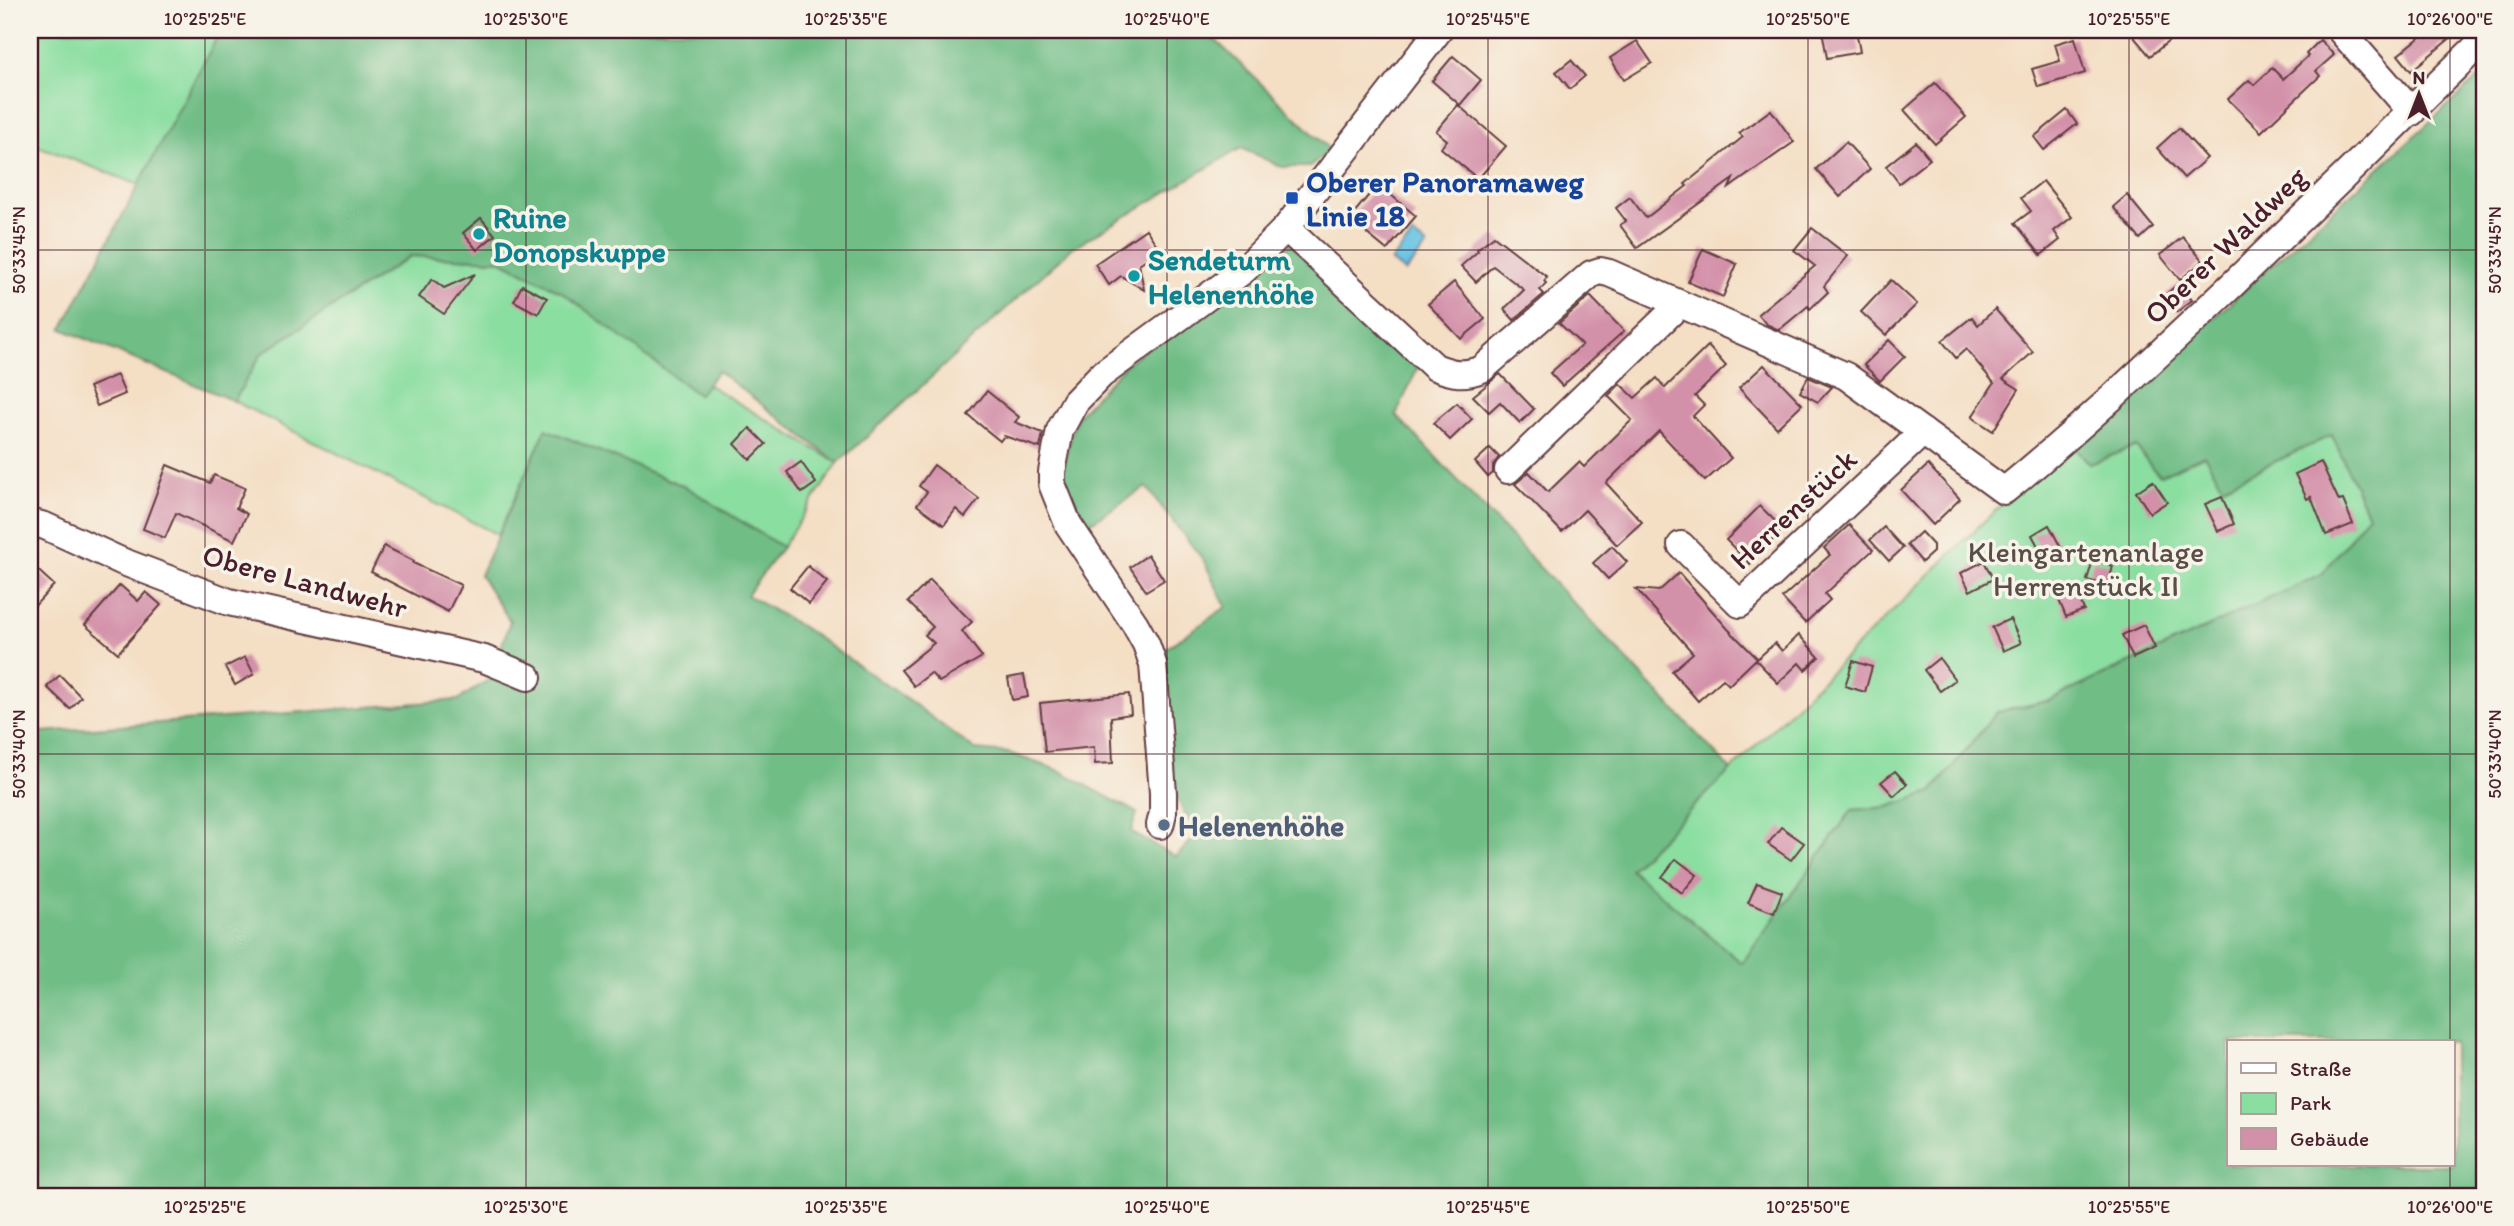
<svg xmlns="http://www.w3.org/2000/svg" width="2514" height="1226" viewBox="0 0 2514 1226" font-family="Itim,sans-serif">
  <rect width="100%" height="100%" fill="#f7f3e8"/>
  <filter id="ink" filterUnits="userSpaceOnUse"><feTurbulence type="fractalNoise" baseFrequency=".0143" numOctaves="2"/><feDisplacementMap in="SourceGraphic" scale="14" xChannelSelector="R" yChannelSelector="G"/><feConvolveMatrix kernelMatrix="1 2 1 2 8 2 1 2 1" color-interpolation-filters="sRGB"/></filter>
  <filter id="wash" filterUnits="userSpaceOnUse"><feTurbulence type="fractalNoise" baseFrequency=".00686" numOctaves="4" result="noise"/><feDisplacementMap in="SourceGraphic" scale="28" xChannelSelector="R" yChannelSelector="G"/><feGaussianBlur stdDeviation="1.57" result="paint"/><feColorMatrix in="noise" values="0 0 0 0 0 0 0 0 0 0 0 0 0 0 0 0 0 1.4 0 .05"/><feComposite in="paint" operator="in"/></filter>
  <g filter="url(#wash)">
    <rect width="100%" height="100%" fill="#f4dec4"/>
    <g fill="#8adea0" stroke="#6a7e66" stroke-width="2">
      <polygon points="30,30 221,30 139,185 30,143"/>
      <polygon points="411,256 500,260 562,292 707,384 838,463 782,547 686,487 546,430 498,535 234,401 261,354"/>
      <polygon points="2332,435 2368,515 2322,574 2048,701 1997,712 1932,792 1888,807 1852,810 1742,964 1630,869 1978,527 2031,477 2073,445 2090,464 2136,446 2153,469 2161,475 2204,454 2224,486"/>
    </g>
    <g fill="#6fbd86" stroke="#5c6e58" stroke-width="2" fill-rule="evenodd">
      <polygon points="221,30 1205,30 1330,150 1310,167 1282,167 1241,148 1072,248 838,463 718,371 698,395 562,292 500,260 410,256 261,354 234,401 62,329"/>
      <path d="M2484,73V1196H30V733L458,700L491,678L510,621L480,575L546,429L686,487L782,547L747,595L802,627L910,701L975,750L1009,753L1060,771L1137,813L1131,832L1176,857L1201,831L1188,819L1182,809L1173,786L1155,656L1226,607L1204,561L1146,487L1080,529L1069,505L1062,470L1077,416L1128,362L1292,243L1418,367L1396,415L1731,770L1630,869L1742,963L1852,810L1888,807L1932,792L1997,712L2048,701L2322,574L2368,515L2332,435L2223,486L2204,455L2161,475L2153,469L2136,446L2090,464L2073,445ZM2229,1042H2453V1165H2229Z"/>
    </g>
    <polygon fill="#66c3e4" stroke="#587188" stroke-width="2" points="1413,235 1427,246 1405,272 1391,261"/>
    <g id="blocks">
      <g fill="#d390a9">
        <polygon points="1822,30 1856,30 1860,52 1827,58"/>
        <polygon points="2128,30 2183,30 2150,56"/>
        <polygon points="2429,30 2460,30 2411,71 2398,55"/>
        <polygon points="2075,38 2085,73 2038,87 2032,69 2060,61 2055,44"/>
        <polygon points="2320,40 2334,55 2316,71 2320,76 2261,132 2228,99 2249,80 2254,85 2272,68 2283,79 2308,56 2306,54"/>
        <polygon points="1637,41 1652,63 1624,80 1610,58"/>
        <polygon points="1453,56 1481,80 1460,105 1432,81"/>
        <polygon points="1571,60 1585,76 1570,89 1556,72"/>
        <polygon points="1935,83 1966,117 1935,144 1904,110"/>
        <polygon points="1458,105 1506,146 1478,179 1441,148 1447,140 1436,131"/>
        <polygon points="1771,110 1794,142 1729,188 1733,179 1637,248 1620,225 1626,221 1616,208 1630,197 1646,218 1687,186 1685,184 1743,137 1739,133"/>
        <polygon points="2067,110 2077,124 2044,150 2034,137"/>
        <polygon points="2179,128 2207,158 2184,178 2157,148"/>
        <polygon points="1846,142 1870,169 1840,197 1816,169"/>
        <polygon points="1916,142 1930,159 1899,183 1886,166"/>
        <polygon points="2043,181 2072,217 2054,231 2060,240 2041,255 2015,223 2031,211 2021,198"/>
        <polygon points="1378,184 1416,216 1387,250 1349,219"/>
        <polygon points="2127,195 2153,227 2140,239 2113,207"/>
        <polygon points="481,218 495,235 477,250 463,233"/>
        <polygon points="1812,228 1848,256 1824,286 1828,292 1810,309 1808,306 1779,330 1766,324 1758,314 1815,266 1794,250"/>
        <polygon points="1146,229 1160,250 1139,264 1144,290 1121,276 1109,285 1095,264"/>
        <polygon points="1494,236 1547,277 1544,281 1546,283 1540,290 1544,294 1514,320 1504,309 1524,290 1493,266 1476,282 1461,266 1478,251 1477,249"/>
        <polygon points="2183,237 2203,261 2180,280 2160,255"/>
        <polygon points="1703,249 1737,264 1723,297 1688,282"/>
        <polygon points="475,274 444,314 419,297 432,279 444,288"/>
        <polygon points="1891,280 1917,304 1886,335 1861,312"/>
        <polygon points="1454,282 1485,319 1461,339 1428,304"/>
        <polygon points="2178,284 2192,300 2177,312 2164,296"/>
        <polygon points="522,285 547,298 538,314 514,301"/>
        <polygon points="1590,296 1624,331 1562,386 1550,373 1582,345 1559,323"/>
        <polygon points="1995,309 2033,352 2003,379 2019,389 1993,431 1972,417 1994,383 1966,349 1956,358 1942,341 1972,317 1978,325"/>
        <polygon points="1889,340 1905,356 1880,381 1864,365"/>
        <polygon points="1708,346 1726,366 1695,396 1704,405 1693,416 1731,458 1705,481 1659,431 1606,483 1642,522 1617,545 1585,510 1562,532 1515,484 1529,472 1548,492 1579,462 1584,467 1632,420 1608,396 1620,384 1635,398 1657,378 1665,388"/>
        <polygon points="1764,365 1802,404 1777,428 1739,388"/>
        <polygon points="1500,374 1534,409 1520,423 1500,402 1489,412 1473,396"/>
        <polygon points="117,375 125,394 97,406 89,387"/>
        <polygon points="1808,377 1832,387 1818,402 1800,392"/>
        <polygon points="987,391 1019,417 1015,422 1043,433 1040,448 1004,436 1000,441 968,415"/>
        <polygon points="1457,403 1472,419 1450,440 1433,423"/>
        <polygon points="750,428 766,444 750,460 735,444"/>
        <polygon points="1490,448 1499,457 1493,465 1493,473 1488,477 1475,462"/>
        <polygon points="801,462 816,483 802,493 787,472"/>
        <polygon points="2321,462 2339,501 2343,500 2353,524 2326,535 2311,497 2307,499 2295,474"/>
        <polygon points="167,465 210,483 214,475 245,488 236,508 247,514 234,541 176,513 165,538 143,529"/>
        <polygon points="934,465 979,499 965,517 956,509 944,525 917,505 927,492 919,486"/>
        <polygon points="1928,465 1960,499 1933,525 1901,490"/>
        <polygon points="2153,481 2167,502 2150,513 2136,492"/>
        <polygon points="2222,497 2234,524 2218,531 2205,504"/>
        <polygon points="1760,506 1783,529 1750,564 1726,540"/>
        <polygon points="1849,525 1873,550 1825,594 1830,600 1805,623 1782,598 1830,555 1824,548"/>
        <polygon points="2049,525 2060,546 2044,557 2032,535"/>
        <polygon points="1884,527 1903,548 1889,561 1870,540"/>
        <polygon points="1921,532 1933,545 1933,552 1922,562 1907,545"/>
        <polygon points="384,546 414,561 413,563 461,585 448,612 371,572"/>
        <polygon points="1612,546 1627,562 1608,579 1593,563"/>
        <polygon points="1148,555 1164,580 1146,591 1130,567"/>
        <polygon points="2093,560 2113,566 2108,586 2087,580"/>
        <polygon points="1984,561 1993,579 1970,591 1961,573"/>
        <polygon points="30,563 54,585 30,611"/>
        <polygon points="808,566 827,582 809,604 790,588"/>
        <polygon points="1679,573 1728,629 1757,658 1729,685 1723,679 1698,701 1672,671 1693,653 1636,589 1659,591"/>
        <polygon points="930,580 972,622 962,631 982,657 939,682 931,673 914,686 901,670 934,643 925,635 933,627 908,602"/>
        <polygon points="120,585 138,601 146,592 161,605 118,653 85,625"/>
        <polygon points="2074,585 2084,610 2066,617 2056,593"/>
        <polygon points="2010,619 2021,643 2003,651 1992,627"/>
        <polygon points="2144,625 2155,648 2133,658 2122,635"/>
        <polygon points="1799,635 1819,657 1805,670 1799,663 1778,683 1756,660 1775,643 1782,651"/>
        <polygon points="245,657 254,674 235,685 225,667"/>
        <polygon points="1939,658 1955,680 1940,691 1924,670"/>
        <polygon points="1853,661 1872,667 1865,692 1845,686"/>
        <polygon points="60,675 81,697 70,709 47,687"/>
        <polygon points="1024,675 1028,697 1012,700 1008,678"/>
        <polygon points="1129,694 1131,714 1111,717 1113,763 1095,764 1094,747 1045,752 1040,703"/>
        <polygon points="1895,771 1907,784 1894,796 1881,782"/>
        <polygon points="1781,827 1804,843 1791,860 1768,844"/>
        <polygon points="1676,859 1697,875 1682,893 1662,877"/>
        <polygon points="1757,883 1782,892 1774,913 1748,903"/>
      </g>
    </g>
  </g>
  <g filter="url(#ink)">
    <use href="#blocks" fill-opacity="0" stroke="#643c42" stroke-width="2"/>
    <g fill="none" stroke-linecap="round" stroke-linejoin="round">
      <g stroke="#643c42" stroke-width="30">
        <g id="street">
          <polyline points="2340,30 2412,112"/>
          <path d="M1286,228L1435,367C1453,374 1464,376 1482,369L1591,274L1600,271L1609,273L1846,376L2004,491C2084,426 2158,355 2233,284C2317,203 2401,121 2484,39"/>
          <polyline points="1508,470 1680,304"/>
          <polyline points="30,522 45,526 121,561 229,602 484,659 528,677"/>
          <polyline points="1681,545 1740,604 1923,432"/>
          <polyline points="1160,825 1163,813 1163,793 1153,664 1146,644 1135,624 1068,524 1052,484 1052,472 1060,430 1075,402 1101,375 1244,270 1286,228 1439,30"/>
        </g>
      </g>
      <use href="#street" stroke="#fff" stroke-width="26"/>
    </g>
  </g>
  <path fill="none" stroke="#4a1f2b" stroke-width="2" stroke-opacity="0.45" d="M205,30V1196M526,30V1196M846,30V1196M1167,30V1196M1488,30V1196M1808,30V1196M2129,30V1196M2450,30V1042M30,250H2484M30,754H2484M2450,1165V1196"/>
  <rect fill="#1a4fb4" stroke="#f7f3e8" stroke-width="2.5" x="1285" y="191" width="14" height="14" rx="3.5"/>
  <g fill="#0f9aa8" stroke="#f7f3e8" stroke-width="2.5">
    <circle cx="479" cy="234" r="7"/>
    <circle cx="1134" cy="276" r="7"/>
  </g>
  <circle fill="#5c6f8a" stroke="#f7f3e8" stroke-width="2.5" cx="1164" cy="825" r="7"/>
  <g text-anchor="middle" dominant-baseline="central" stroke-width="7" stroke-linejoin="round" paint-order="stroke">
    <g font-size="30" font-weight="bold" fill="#164399" stroke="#f7f3e8" text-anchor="start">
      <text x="1306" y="181">Oberer Panoramaweg<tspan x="1306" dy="34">Linie 18</tspan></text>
    </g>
    <g font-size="30" font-weight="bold" fill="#0d838f" stroke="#f7f3e8" text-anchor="start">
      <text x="493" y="217">Ruine<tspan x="493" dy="34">Donopskuppe</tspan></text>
      <text x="1148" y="259">Sendeturm<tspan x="1148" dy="34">Helenenhöhe</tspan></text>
    </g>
    <g font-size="30" fill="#4a1f2b" stroke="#f7f3e8">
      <text transform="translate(2225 245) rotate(-44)">Oberer Waldweg</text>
      <text transform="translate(1793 509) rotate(-43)">Herrenstück</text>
      <text transform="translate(305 581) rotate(15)">Obere Landwehr</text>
    </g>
    <g font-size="30" fill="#5a4f48" stroke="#f7f3e8">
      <text x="2086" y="551">Kleingartenanlage<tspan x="2086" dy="34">Herrenstück II</tspan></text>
    </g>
    <g font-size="30" font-weight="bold" fill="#4e5e75" stroke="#f7f3e8" text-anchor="start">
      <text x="1178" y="825">Helenenhöhe</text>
    </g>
  </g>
  <rect width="2514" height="1226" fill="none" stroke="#f7f3e8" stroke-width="77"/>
  <rect x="2227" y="1040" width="228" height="126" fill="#f7f3e8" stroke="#b29e9c" stroke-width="2"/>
  <rect x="2241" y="1063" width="35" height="10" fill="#ffffff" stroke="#b29e9c" stroke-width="2"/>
  <text x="2290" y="1076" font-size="21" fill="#4a1f2b">Straße</text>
  <rect x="2241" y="1093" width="35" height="21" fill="#8adea0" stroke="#b29e9c" stroke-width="2"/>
  <text x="2290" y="1110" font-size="21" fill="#4a1f2b">Park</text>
  <rect x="2241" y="1128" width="35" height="21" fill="#d390a9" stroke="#b29e9c" stroke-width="2"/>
  <text x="2290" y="1146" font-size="21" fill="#4a1f2b">Gebäude</text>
  <g transform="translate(2419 94)" stroke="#f7f3e8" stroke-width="5" paint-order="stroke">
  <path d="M0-5L12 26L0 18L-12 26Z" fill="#4a1f2b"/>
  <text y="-10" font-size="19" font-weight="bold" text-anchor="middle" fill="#4a1f2b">N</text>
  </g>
  <rect x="38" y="38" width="2438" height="1150" fill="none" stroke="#4a1f2b" stroke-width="2.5"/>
  <g font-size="18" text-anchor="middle" fill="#4a1f2b">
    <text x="205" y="25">10°25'25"E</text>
    <text x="526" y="25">10°25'30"E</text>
    <text x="846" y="25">10°25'35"E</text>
    <text x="1167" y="25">10°25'40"E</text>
    <text x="1488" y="25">10°25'45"E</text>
    <text x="1808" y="25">10°25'50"E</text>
    <text x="2129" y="25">10°25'55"E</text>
    <text x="2450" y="25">10°26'00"E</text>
    <text transform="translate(19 250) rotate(-90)" y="6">50°33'45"N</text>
    <text transform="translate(2495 250) rotate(-90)" y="6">50°33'45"N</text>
    <text transform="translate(19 754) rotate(-90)" y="6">50°33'40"N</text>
    <text transform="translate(2495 754) rotate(-90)" y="6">50°33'40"N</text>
    <text x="205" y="1213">10°25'25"E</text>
    <text x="526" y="1213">10°25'30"E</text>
    <text x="846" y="1213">10°25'35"E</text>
    <text x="1167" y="1213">10°25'40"E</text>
    <text x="1488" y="1213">10°25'45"E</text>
    <text x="1808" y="1213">10°25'50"E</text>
    <text x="2129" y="1213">10°25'55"E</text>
    <text x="2450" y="1213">10°26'00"E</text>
  </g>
</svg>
